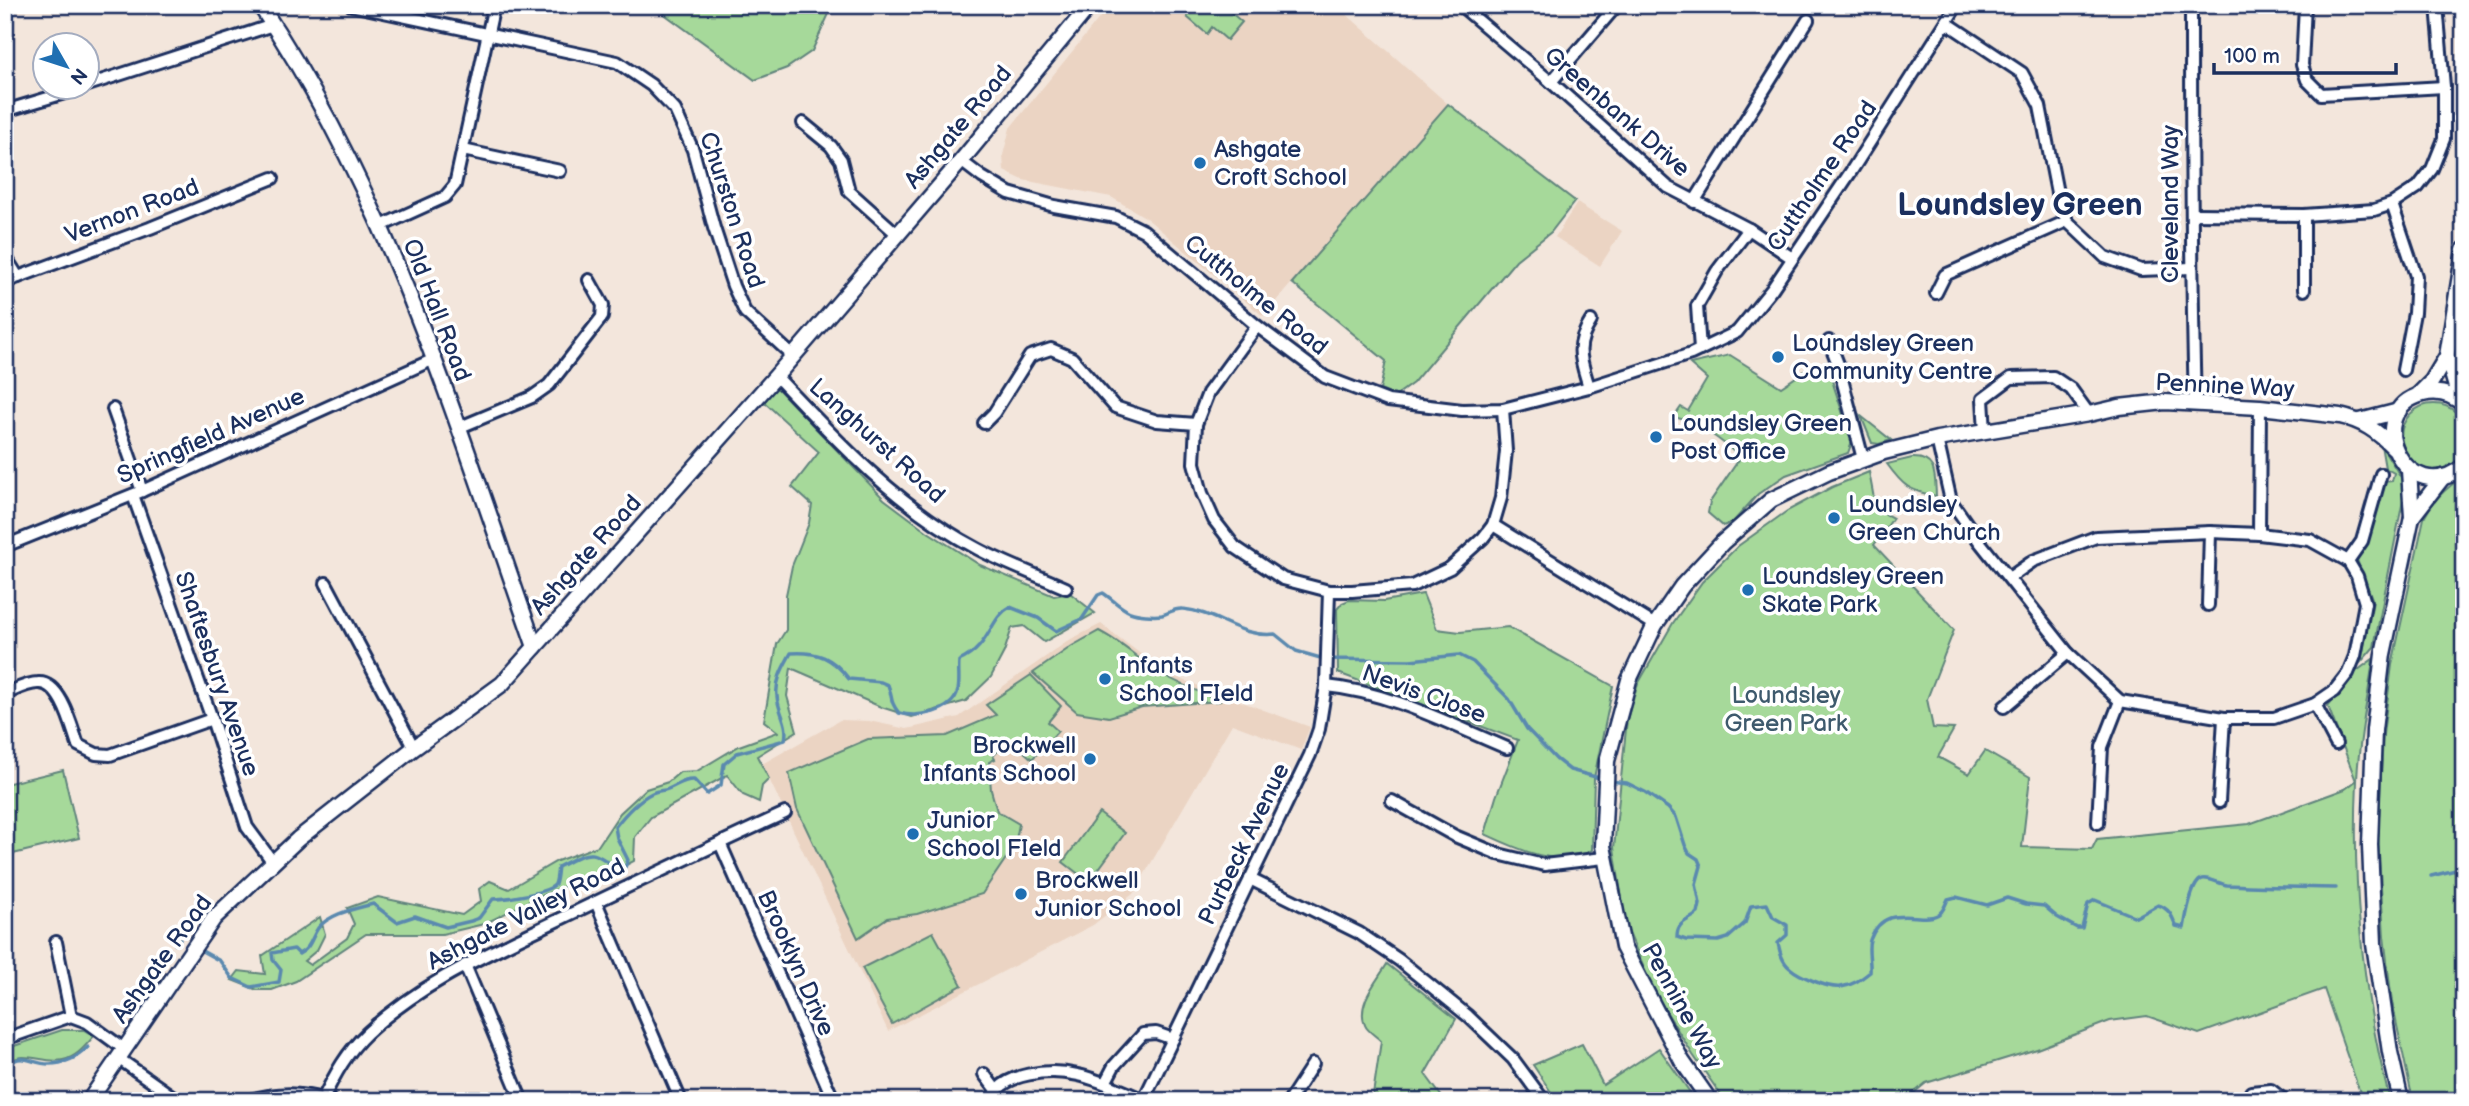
<svg xmlns="http://www.w3.org/2000/svg" width="2469" height="1106" viewBox="0 0 2469 1106" font-family="'Balsamiq Sans',sans-serif">
  <rect width="100%" height="100%" fill="#f3e6dc"/>
  <filter id="ink" filterUnits="userSpaceOnUse"><feTurbulence type="fractalNoise" baseFrequency=".0143" numOctaves="2"/><feDisplacementMap in="SourceGraphic" scale="14" xChannelSelector="R" yChannelSelector="G"/><feConvolveMatrix kernelMatrix="1 2 1 2 8 2 1 2 1" color-interpolation-filters="sRGB"/></filter>
  <g filter="url(#ink)">
    <g fill="#ebd4c3">
      <polygon points="1110,5 1336,5 1448,104 1263,316 1145,217 1111,197 1023,180 1004,171 1003,155 1010,128"/>
      <polygon points="1577,203 1622,231 1600,266 1555,237"/>
      <polygon points="1101,624 1167,674 1310,727 1301,750 1232,724 1133,894 1093,925 888,1031 762,764 840,720 869,721 907,729 959,717 1071,639"/>
    </g>
    <g fill="#a6d99a" stroke="#60847c" stroke-width="2">
      <polygon points="652,5 833,5 812,51 787,68 755,80"/>
      <polygon points="1187,5 1222,5 1242,22 1227,40 1212,27 1207,34 1187,17 1192,10"/>
      <polygon points="1448,104 1575,201 1551,232 1516,260 1413,383 1395,396 1380,390 1386,361 1292,283"/>
      <polygon points="2464,320 2464,380 2457,367"/>
      <path d="M1730,355L1781,387L1805,371L1826,362L1852,442L1848,453L1786,475L1758,494L1733,522L1723,526L1708,513L1710,502L1740,458C1724,441 1697,422 1674,417L1681,407L1688,411L1707,379L1690,364Z"/>
      <polygon points="776,387 884,499 928,532 980,565 1054,596 1070,593 1095,613 1044,642 1024,626 1012,628 1004,652 991,677 966,701 912,717 881,707 791,668 787,696 797,731 757,756 769,779 762,786 759,802 743,795 727,775 651,817 635,837 634,861 611,873 577,881 532,900 484,924 442,934 366,934 296,981 272,990 257,990 232,980 239,971 265,974 262,956 320,917 325,934 317,950 304,961 310,965 347,938 354,924 347,908 378,897 462,915 481,901 479,889 490,881 509,889 557,861 598,846 620,813 646,789 668,782 680,772 697,771 739,746 778,732 764,721 777,644 786,630 786,595 792,566 809,523 812,505 792,487 819,452 764,402"/>
      <circle cx="2434" cy="437" r="33"/>
      <polygon points="1861,416 1891,440 1879,444 1872,443"/>
      <polygon points="2381,445 2402,479 2405,490 2374,647 2361,662 2373,601 2357,560 2368,539 2382,482 2392,481 2394,473 2385,468"/>
      <path d="M1912,458C1937,457 1935,476 1936,496C1909,491 1903,486 1887,464Z"/>
      <path d="M1869,472L1876,509L1893,518L1874,545L1954,630L1927,699L1933,728L1954,729L1938,757L1969,774L1985,751L2030,777L2022,847L2092,849L2097,839L2249,824L2345,789L2356,781L2328,706L2354,673L2373,659C2368,700 2358,741 2357,781C2352,889 2363,997 2390,1101H2363L2324,989L2199,1034L2147,1016L2110,1021L2037,1049L1926,1083L1904,1101H1725L1693,1055L1654,992L1626,926L1614,848L1627,719L1638,684L1673,623L1702,582L1738,546L1787,511L1832,487Z"/>
      <path d="M2464,476V1101H2413L2392,1002L2384,936L2378,838L2383,734L2392,665L2424,518C2434,499 2446,488 2464,476Z"/>
      <path d="M1423,594L1437,629L1460,632L1508,627L1613,686L1594,778L1592,850C1560,870 1515,848 1485,834L1496,797L1518,740L1338,673L1337,609L1342,603L1349,600L1384,601Z"/>
      <path d="M1099,631C1119,641 1134,655 1152,668C1174,682 1197,691 1221,701L1142,707L1109,717L1077,712L1033,673L1072,646Z"/>
      <polygon points="1031,675 1061,706 1048,722 1058,731 1032,759 1010,739 993,756 995,759 989,762 991,790 997,811 1019,824 1015,845 982,894 917,914 887,918 858,938 797,809 789,773 868,739 947,736 996,715 986,705"/>
      <polygon points="63,770 79,838 9,855 5,839 5,784"/>
      <polygon points="1099,813 1125,833 1089,882 1063,862"/>
      <polygon points="933,932 962,985 892,1024 862,968"/>
      <path d="M1387,964L1456,1019L1425,1074L1445,1101H1372L1381,1041C1376,1036 1367,1031 1365,1025C1356,1004 1377,981 1387,964Z"/>
      <path d="M62,1030H84L94,1036C85,1046 77,1057 63,1060C42,1065 17,1045 5,1069V1049Z"/>
      <polygon points="1582,1044 1603,1085 1659,1048 1696,1101 1557,1101 1533,1065"/>
    </g>
    <g fill="none" stroke-linecap="round" stroke-linejoin="round">
      <g stroke="#5a89af" stroke-width="3.5">
        <path d="M1610,781L1627,783L1645,792L1668,808L1676,817L1685,845L1689,853L1698,859L1701,866L1696,884L1700,904L1698,913C1688,922 1677,921 1677,937L1686,940L1718,941L1728,938L1745,923L1751,906L1767,904L1773,917L1787,925V935L1778,943C1780,952 1782,962 1790,968C1799,976 1829,989 1841,987C1853,985 1860,980 1870,972C1871,962 1867,948 1870,940C1886,898 1924,927 1940,913C1944,910 1946,903 1948,899L1956,897L1987,905L2007,898L2026,904L2044,906L2057,917L2077,928H2082L2088,904L2095,900L2136,917L2158,905C2169,908 2172,916 2176,926L2184,928C2186,917 2191,883 2202,879C2208,877 2220,884 2227,885C2263,887 2300,887 2336,888"/>
        <polyline points="2431,876 2464,868"/>
        <polyline points="175,944 180,939"/>
        <path d="M202,951L220,961L232,978L251,987L279,982L281,970L273,960L272,953L294,949L299,954C311,948 311,938 318,928C331,913 355,909 373,904L397,922L415,916L446,927L471,921L479,918L493,899C504,899 550,893 555,884C557,880 557,872 558,867C592,850 589,848 619,870L625,867L628,860L617,838L615,827C625,814 638,800 652,793C658,790 663,791 668,789C678,785 684,779 694,780L707,794L721,785L724,764L737,753L785,740C789,723 778,712 777,696C775,680 784,666 791,653C818,651 833,658 849,679L881,682L888,685C893,697 889,701 899,713C917,718 953,713 958,690C960,681 958,671 959,661C991,647 989,618 1010,607L1038,618L1056,631L1082,619L1098,595L1103,593C1112,599 1121,608 1130,612C1138,615 1153,616 1162,615C1170,613 1174,608 1183,609C1217,612 1239,638 1275,634L1296,651L1324,659L1410,660L1459,655L1473,662L1509,699L1527,729L1556,759L1570,770L1603,779"/>
        <path d="M5,1072C17,1048 30,1064 49,1064C65,1064 77,1058 88,1047"/>
      </g>
      <g stroke="#1b2f5e" stroke-width="16">
        <g id="street">
          <polyline points="351,5 617,62 651,85 675,110 693,150 714,228 733,286 745,312 793,356"/>
          <polyline points="1460,5 1551,82 1668,187 1749,229 1792,258"/>
          <path d="M2191,5C2191,138 2191,270 2195,402"/>
          <polyline points="2305,5 2302,65 2307,80 2321,94 2444,87"/>
          <polyline points="1947,23 2022,73 2040,106 2058,198 2067,221 2105,257 2141,270 2191,268"/>
          <polyline points="1551,82 1617,5"/>
          <polyline points="88,85 273,25"/>
          <polyline points="5,111 81,88"/>
          <polyline points="803,123 831,146 841,160 849,191 897,234"/>
          <polyline points="463,150 560,171"/>
          <polyline points="961,161 982,177 1009,193 1054,206 1116,217 1144,231 1257,326 1325,377 1388,401 1462,410 1503,409 1589,387 1691,354 1737,332 1772,289 1852,170 1957,5"/>
          <polyline points="1694,202 1808,20"/>
          <polyline points="2392,204 2416,276 2414,313 2403,370"/>
          <polyline points="2193,214 2304,215 2374,210 2392,204 2418,187 2432,169 2444,139 2444,87 2437,5"/>
          <polyline points="2304,215 2304,290"/>
          <polyline points="381,226 445,197 455,185 494,5"/>
          <polyline points="5,256 18,277"/>
          <polyline points="5,282 150,228 273,178"/>
          <polyline points="1936,293 1945,275 2067,221"/>
          <polyline points="1257,326 1208,393 1196,424 1194,463 1202,493 1214,520 1235,547 1283,579 1329,591 1352,591 1412,586 1450,568 1483,538 1493,525 1501,498 1506,451 1503,409"/>
          <polyline points="1829,341 1838,364 1863,459"/>
          <polyline points="1700,350 1697,306 1717,271 1749,229"/>
          <path d="M776,376C836,440 899,508 978,549C1006,564 1037,575 1066,588"/>
          <path d="M1589,387C1581,360 1574,347 1591,321"/>
          <polyline points="113,409 142,491"/>
          <polyline points="984,423 994,413 1030,356 1051,349 1072,358 1115,407 1157,421 1196,424"/>
          <polyline points="458,428 532,397 549,385 602,317 603,305 589,280"/>
          <polyline points="1985,432 1983,399 2011,378 2053,377 2071,389 2089,414"/>
          <polyline points="1937,439 1951,501 1979,541 2068,653 2120,701 2224,718 2274,718 2315,704 2334,691 2348,673 2355,656 2365,603 2357,576 2348,561 2310,540 2259,534 2210,532 2096,537 2033,561 2009,578"/>
          <polyline points="133,495 212,719 247,827 272,861"/>
          <polyline points="1493,525 1655,625"/>
          <polyline points="2259,534 2260,407"/>
          <polyline points="5,546 142,491 432,360"/>
          <polyline points="2348,561 2362,541 2381,474"/>
          <polyline points="326,583 414,748"/>
          <polyline points="2208,605 2210,532"/>
          <path d="M1326,686C1389,692 1449,724 1507,748"/>
          <path d="M5,694C15,690 27,683 38,683C61,681 72,728 78,745L96,754L110,755L212,719"/>
          <polyline points="2315,704 2336,744"/>
          <polyline points="2004,707 2068,653"/>
          <polyline points="1392,801 1455,836 1498,854 1544,865 1604,858"/>
          <polyline points="2219,802 2224,718"/>
          <polyline points="2098,823 2102,747 2120,701"/>
          <polyline points="720,843 834,1101"/>
          <polyline points="1250,879 1359,933 1399,960 1468,1016 1513,1059 1544,1101"/>
          <polyline points="596,902 681,1101"/>
          <polyline points="56,942 71,1016"/>
          <polyline points="465,965 522,1101"/>
          <polyline points="5,1039 71,1016 87,1022 124,1049"/>
          <polyline points="118,1058 179,1101"/>
          <polyline points="984,1074 996,1090"/>
          <polyline points="1105,1083 1114,1066 1143,1034 1156,1033 1173,1039"/>
          <polyline points="2251,1092 2271,1090 2285,1101"/>
          <path d="M323,1099C335,1074 347,1052 367,1033C422,982 488,954 554,922C631,885 708,848 785,813"/>
          <path d="M246,1101C279,1092 298,1092 331,1101"/>
          <path d="M991,1101C1001,1071 1052,1069 1078,1075C1101,1080 1122,1091 1144,1100"/>
          <polyline points="1143,1101 1310,755 1319,729 1326,686 1329,591"/>
          <polyline points="1289,1101 1313,1064"/>
        </g>
      </g>
      <g stroke="#1b2f5e" stroke-width="19">
        <g id="secondary">
          <path d="M260,5C391,200 458,428 535,647"/>
          <polyline points="2447,356 2460,401"/>
          <polyline points="2418,395 2432,381 2447,356 2464,250"/>
          <path d="M2464,405C2452,394 2438,390 2423,394C2358,411 2407,513 2464,466"/>
          <polyline points="2360,421 2399,411"/>
          <polyline points="2412,517 2443,477"/>
          <polyline points="89,1101 214,918 298,839 414,748 502,684 776,376 961,161 1090,5"/>
          <path d="M1710,1101L1682,1061L1623,947L1603,846L1607,761L1629,680L1655,625L1682,586L1723,542L1771,500L1829,472L1884,452L1937,439L2089,414L2119,407L2165,402L2260,407L2340,416C2363,421 2377,431 2394,448"/>
          <polyline points="2401,1101 2390,1052 2374,944 2370,845 2374,730 2383,654 2412,517 2409,470"/>
        </g>
      </g>
      <use href="#street" stroke="#fff" stroke-width="10"/>
      <use href="#secondary" stroke="#fff" stroke-width="14"/>
    </g>
  </g>
  <g fill="#1f6fb2" stroke="#fff" stroke-width="2.5">
    <circle cx="1200" cy="163" r="7"/>
    <circle cx="1778" cy="357" r="7"/>
    <circle cx="1656" cy="437" r="7"/>
    <circle cx="1834" cy="518" r="7"/>
    <circle cx="1748" cy="590" r="7"/>
    <circle cx="1105" cy="679" r="7"/>
    <circle cx="1090" cy="759" r="7"/>
    <circle cx="913" cy="834" r="7"/>
    <circle cx="1021" cy="894" r="7"/>
  </g>
  <g text-anchor="middle" dominant-baseline="central" stroke-width="7" stroke-linejoin="round" paint-order="stroke">
    <g font-size="24" fill="#1b2f5e" stroke="#fff">
      <text transform="translate(1617 112) rotate(41)">Greenbank Drive</text>
      <text transform="translate(958 127) rotate(-50)">Ashgate Road</text>
      <text transform="translate(1822 176) rotate(-56)">Cuttholme Road</text>
      <text transform="translate(2170 204) rotate(-90)">Cleveland Way</text>
      <text transform="translate(732 210) rotate(72)">Churston Road</text>
      <text transform="translate(132 211) rotate(-21)">Vernon Road</text>
      <text transform="translate(1256 295) rotate(39)">Cuttholme Road</text>
      <text transform="translate(437 310) rotate(69)">Old Hall Road</text>
      <text transform="translate(2225 386) rotate(3)">Pennine Way</text>
      <text transform="translate(211 436) rotate(-24)">Springfield Avenue</text>
      <text transform="translate(877 441) rotate(42)">Langhurst Road</text>
      <text transform="translate(586 555) rotate(-48)">Ashgate Road</text>
      <text transform="translate(217 674) rotate(71)">Shaftesbury Avenue</text>
      <text transform="translate(1424 694) rotate(20)">Nevis Close</text>
      <text transform="translate(1244 844) rotate(-64)">Purbeck Avenue</text>
      <text transform="translate(526 914) rotate(-27)">Ashgate Valley Road</text>
      <text transform="translate(162 959) rotate(-54)">Ashgate Road</text>
      <text transform="translate(796 963) rotate(66)">Brooklyn Drive</text>
      <text transform="translate(1682 1006) rotate(61)">Pennine Way</text>
    </g>
    <g font-size="24" fill="#1b2f5e" stroke="#fff" text-anchor="start">
      <text x="1214" y="149">Ashgate<tspan x="1214" dy="28">Croft School</tspan></text>
      <text x="1792" y="343">Loundsley Green<tspan x="1792" dy="28">Community Centre</tspan></text>
      <text x="1670" y="423">Loundsley Green<tspan x="1670" dy="28">Post Office</tspan></text>
      <text x="1848" y="504">Loundsley<tspan x="1848" dy="28">Green Church</tspan></text>
      <text x="1762" y="576">Loundsley Green<tspan x="1762" dy="28">Skate Park</tspan></text>
      <text x="1119" y="665">Infants<tspan x="1119" dy="28">School FIeld</tspan></text>
      <text x="1076" y="745" text-anchor="end">Brockwell<tspan x="1076" dy="28">Infants School</tspan></text>
      <text x="927" y="820">Junior<tspan x="927" dy="28">School FIeld</tspan></text>
      <text x="1035" y="880">Brockwell<tspan x="1035" dy="28">Junior School</tspan></text>
    </g>
    <g font-size="24" fill="#3e5a6d" stroke="#fff">
      <text x="1786" y="695">Loundsley<tspan x="1786" dy="28">Green Park</tspan></text>
    </g>
    <g font-size="32" font-weight="bold" fill="#1b2f5e" stroke="#fff">
      <text x="2020" y="205">Loundsley Green</text>
    </g>
  </g>
  <rect width="2469" height="1106" fill="none" stroke="#fff" stroke-width="28"/>
  <rect x="14" y="14" width="2441" height="1078" fill="none" stroke="#1b2f5e" stroke-width="2.5" filter="url(#ink)"/>
  <g transform="translate(66 66) rotate(129)"><circle r="33" fill="#ffffff" stroke="#a4acbf" stroke-width="2"/>
  <path d="M0-5L12 26L0 18L-12 26Z" fill="#1f6fb2"/>
  <text y="-10" font-size="19" font-weight="bold" text-anchor="middle" fill="#1b2f5e">N</text>
  </g>
  <path d="M2214 63v10h182v-10" fill="none" stroke="#1b2f5e" stroke-width="3.5"/>
  <text x="2224" y="63" font-size="21" fill="#1b2f5e" stroke="#ffffff" stroke-width="5" paint-order="stroke">100 m</text>
</svg>
